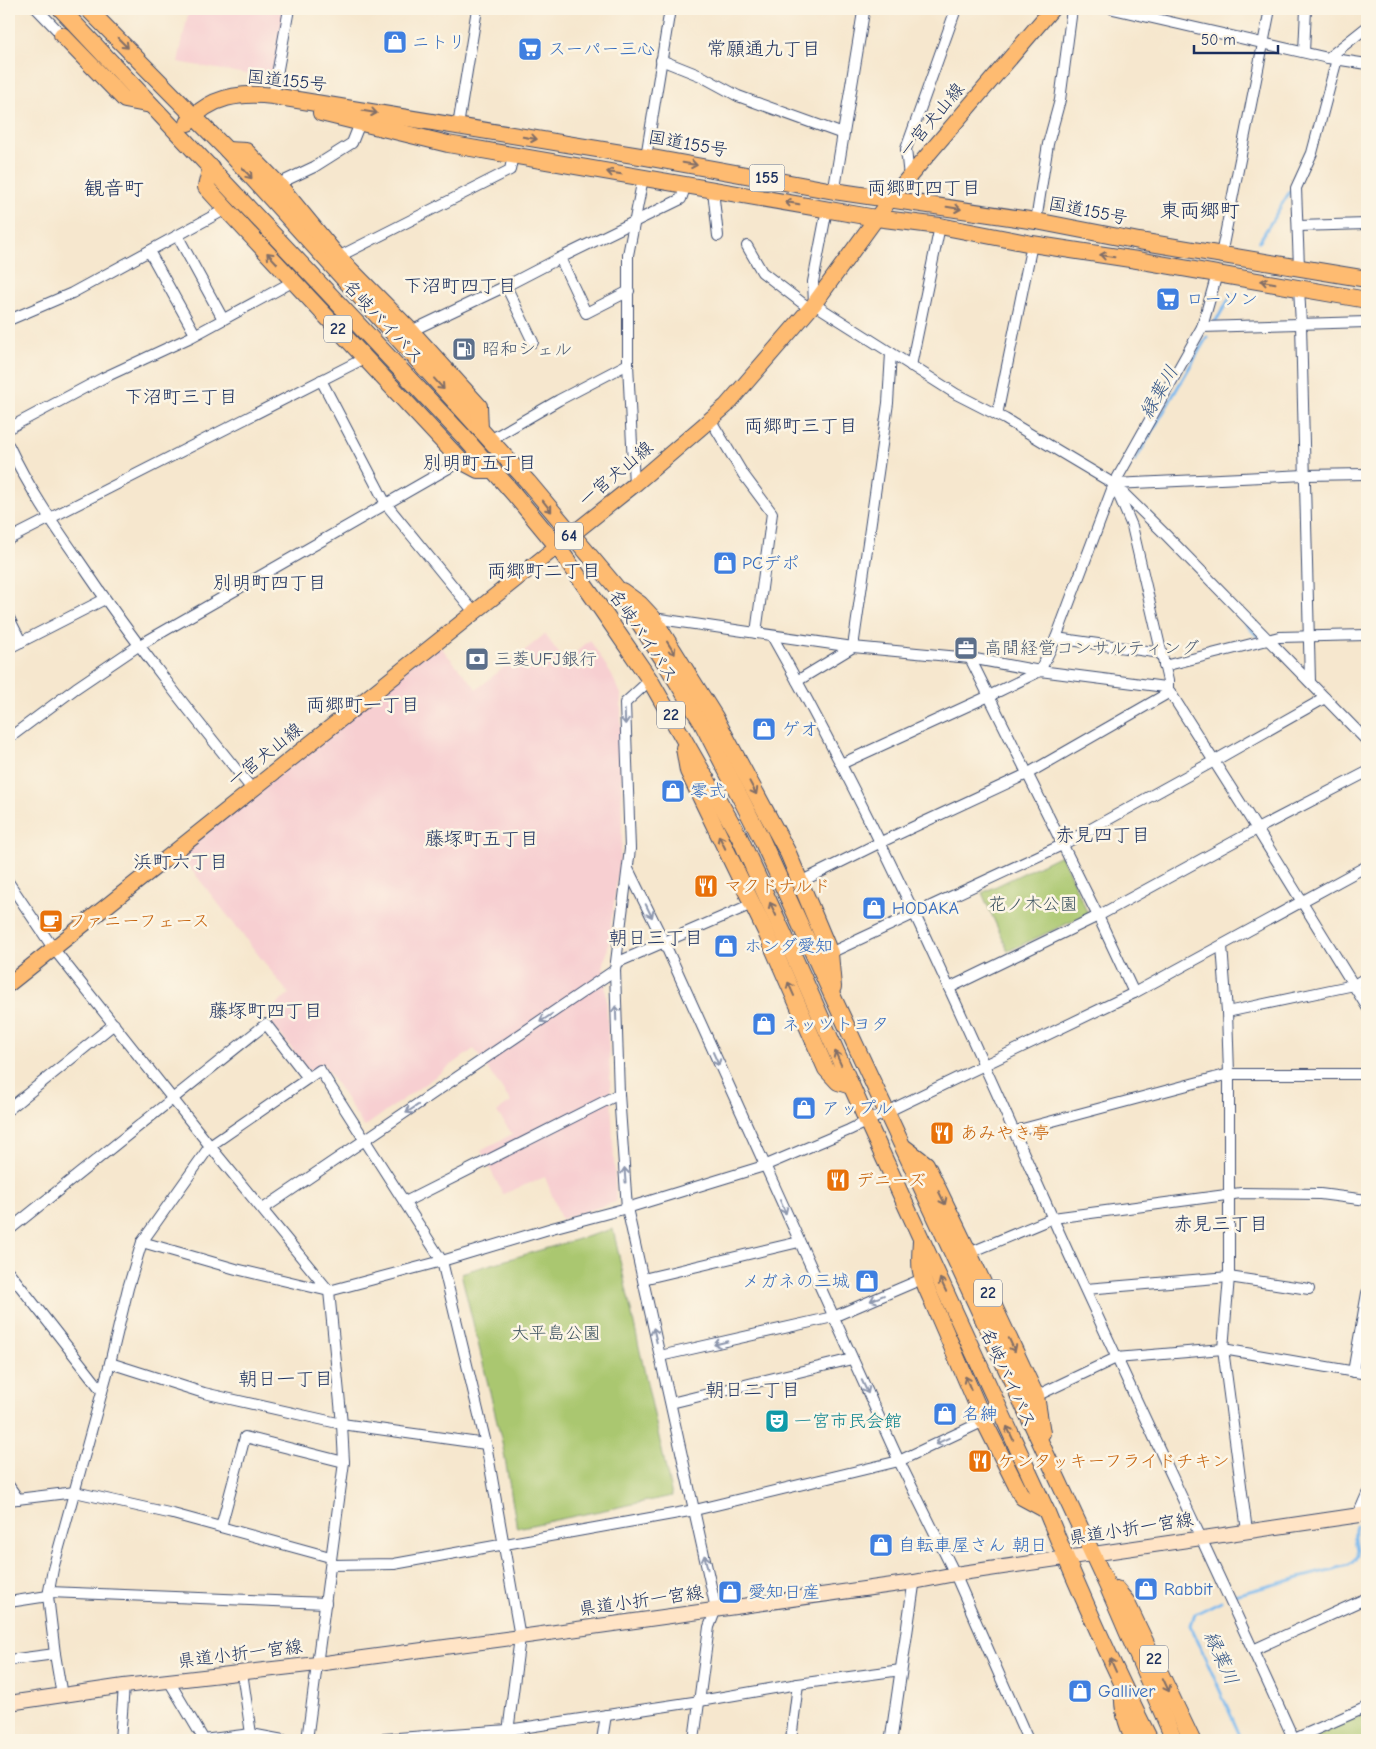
<svg xmlns="http://www.w3.org/2000/svg" width="1376" height="1749" viewBox="0 0 1376 1749" font-family="'Comic Neue','Klee One',sans-serif">
  <rect width="100%" height="100%" fill="#fcf5e5"/>
  <filter id="ink" filterUnits="userSpaceOnUse"><feTurbulence type="fractalNoise" baseFrequency=".02" numOctaves="2"/><feDisplacementMap in="SourceGraphic" scale="10" xChannelSelector="R" yChannelSelector="G"/><feConvolveMatrix kernelMatrix="1 2 1 2 8 2 1 2 1" color-interpolation-filters="sRGB"/></filter>
  <filter id="wash" filterUnits="userSpaceOnUse"><feTurbulence type="fractalNoise" baseFrequency=".0096" numOctaves="4" result="noise"/><feDisplacementMap in="SourceGraphic" scale="20" xChannelSelector="R" yChannelSelector="G"/><feGaussianBlur stdDeviation="1.12" result="paint"/><feColorMatrix in="noise" values="0 0 0 0 0 0 0 0 0 0 0 0 0 0 0 0 0 1.4 0 .05"/><feComposite in="paint" operator="in"/></filter>
  <g filter="url(#wash)">
    <rect width="100%" height="100%" fill="#f6e7ce"/>
    <g fill="#f7cfd1">
      <polygon points="189,9 286,9 274,79 178,62"/>
      <polygon points="545,634 565,662 590,640 611,674 621,694 622,842 607,954 603,962 606,992 616,1202 561,1219 545,1177 503,1194 481,1151 512,1134 497,1112 511,1102 474,1049 364,1127 323,1063 310,1072 265,1015 289,994 180,855 437,643 477,689"/>
    </g>
    <g fill="#aac76f" stroke="#627b66">
      <polygon points="1061,855 1088,914 1008,951 982,893"/>
      <polygon points="613,1229 672,1496 517,1528 502,1442 461,1273"/>
      <polygon points="1367,1713 1367,1740 1307,1740"/>
    </g>
    <g fill="none" stroke-linecap="round" stroke-linejoin="round">
      <g stroke="#7bbaef" stroke-width="3">
        <polyline points="1358,41 1367,33"/>
        <polyline points="1259,242 1290,191"/>
        <polyline points="1214,324 1232,294"/>
        <polyline points="1135,461 1207,337"/>
        <polyline points="1246,624 1258,637"/>
        <path d="M1234,1595L1349,1565C1366,1554 1350,1541 1356,1526"/>
        <polyline points="1221,1601 1195,1614 1191,1626 1242,1740"/>
      </g>
    </g>
  </g>
  <g filter="url(#ink)">
    <g fill="none" stroke-linecap="round" stroke-linejoin="round">
      <g stroke="#3c4b6f" stroke-width="12">
        <g id="minor">
          <polyline points="37,9 62,35"/>
          <polyline points="1113,9 1328,58 1367,64"/>
          <polyline points="1304,52 1306,9"/>
          <polyline points="1328,58 1367,27"/>
          <polyline points="661,60 701,76 738,96 843,134"/>
          <polyline points="273,96 289,9"/>
          <polyline points="458,126 477,9"/>
          <polyline points="646,157 670,9"/>
          <polyline points="909,177 906,149 956,9"/>
          <polyline points="278,184 314,167 352,143 360,123"/>
          <polyline points="713,190 718,236"/>
          <polyline points="827,209 813,282 814,304 956,394 1005,419 1114,484 1167,536 1367,741"/>
          <polyline points="1036,221 1048,144 1060,100 1072,9"/>
          <polyline points="1298,226 1367,224"/>
          <polyline points="177,235 223,319"/>
          <polyline points="747,246 762,272 810,309"/>
          <polyline points="149,251 195,334"/>
          <polyline points="1221,255 1270,9"/>
          <polyline points="338,257 510,170 513,155"/>
          <polyline points="560,258 586,313 629,291"/>
          <polyline points="1299,267 1296,188 1312,153 1337,59"/>
          <polyline points="506,286 533,342"/>
          <polyline points="1299,288 1301,324 1310,682"/>
          <polyline points="9,320 72,293 226,209"/>
          <polyline points="1202,327 1367,322"/>
          <polyline points="411,331 506,286 560,258 681,199 686,185"/>
          <polyline points="911,366 940,226"/>
          <polyline points="321,380 386,504 474,612"/>
          <polyline points="997,415 1032,244"/>
          <polyline points="710,419 743,474 772,513 756,633"/>
          <polyline points="9,428 103,378 191,337 294,281"/>
          <polyline points="490,440 559,400 628,364"/>
          <path d="M9,446C28,487 54,525 80,562C133,641 192,715 252,789"/>
          <polyline points="634,485 628,364 628,255 643,178"/>
          <polyline points="9,539 365,358"/>
          <polyline points="9,618 21,642"/>
          <polyline points="653,618 853,647 970,658 1040,671 1165,687 1170,692 1257,829 1367,1007"/>
          <path d="M772,636C884,834 974,1043 1067,1250C1142,1414 1220,1576 1294,1740"/>
          <polyline points="1056,638 1161,653"/>
          <polyline points="9,648 105,599"/>
          <polyline points="970,658 1098,916 1134,993"/>
          <polyline points="1164,666 1279,637 1367,635"/>
          <polyline points="650,680 625,703 630,849 615,970 619,1094 627,1208 716,1609 709,1627 694,1740"/>
          <polyline points="797,681 853,647 888,403 891,353"/>
          <polyline points="1168,691 1168,681 1132,526 1114,484 1305,475 1367,474"/>
          <polyline points="9,738 76,688 138,646 461,461"/>
          <polyline points="841,764 989,696 1040,671 1056,638 1114,484 1202,327 1217,274"/>
          <polyline points="628,869 664,942 899,1461 955,1574 1028,1740"/>
          <polyline points="800,882 879,843 1027,774 1170,692"/>
          <polyline points="9,883 53,948 210,1146 329,1291 342,1424 344,1462 307,1740"/>
          <polyline points="1222,946 1227,1012 1229,1074 1229,1277 1223,1349 1247,1531"/>
          <polyline points="830,953 1062,845 1214,761 1325,698"/>
          <polyline points="616,963 752,904"/>
          <polyline points="949,988 1098,916 1257,829 1367,772"/>
          <polyline points="1227,1012 1354,985 1367,977"/>
          <polyline points="9,1109 114,1024"/>
          <polyline points="1015,1131 1229,1074 1367,1074"/>
          <polyline points="405,1202 619,1094"/>
          <polyline points="263,1209 615,970"/>
          <polyline points="9,1230 266,1024 308,1078"/>
          <polyline points="142,1242 236,1269 329,1291 442,1261 552,1228 627,1208 764,1166 849,1130 1134,993 1367,866"/>
          <polyline points="969,1253 1053,1218 1241,1193 1320,1194 1367,1200"/>
          <polyline points="9,1272 102,1391"/>
          <polyline points="643,1279 799,1242"/>
          <polyline points="1086,1289 1229,1277 1309,1289"/>
          <polyline points="660,1356 833,1317 922,1279"/>
          <polyline points="110,1363 204,1393 342,1424 486,1444"/>
          <polyline points="1353,1372 1367,1293"/>
          <polyline points="1036,1396 1116,1358 1223,1349 1367,1374"/>
          <polyline points="671,1403 852,1359"/>
          <polyline points="9,1486 18,1499"/>
          <polyline points="9,1500 75,1492 173,1514 330,1557"/>
          <polyline points="1358,1515 1367,1494"/>
          <polyline points="221,1527 245,1437 344,1462"/>
          <polyline points="331,1565 394,1564 695,1510 899,1461 984,1421"/>
          <polyline points="49,1592 326,1603"/>
          <polyline points="9,1602 48,1596"/>
          <polyline points="1253,1650 1367,1598"/>
          <polyline points="9,1660 55,1654"/>
          <polyline points="242,1672 251,1734"/>
          <polyline points="169,1681 204,1740"/>
          <polyline points="62,1696 55,1654 48,1596 53,1569 110,1363 128,1288 142,1242 210,1146 320,1070 442,1261 486,1444 520,1637 507,1740"/>
          <polyline points="120,1740 124,1686"/>
          <polyline points="203,1740 251,1734 283,1740"/>
          <polyline points="371,1740 508,1730 700,1701 798,1684 901,1670"/>
          <polyline points="602,1740 606,1715"/>
          <polyline points="791,1740 798,1684"/>
          <polyline points="1292,1740 1367,1707"/>
        </g>
      </g>
      <g stroke="#3c4b6f" stroke-width="13">
        <g id="tertiary">
          <polyline points="834,191 864,9"/>
          <polyline points="891,1740 914,1582"/>
        </g>
      </g>
      <g stroke="#3c4b6f" stroke-width="16">
        <polyline id="secondary" points="9,1703 124,1686 317,1664 520,1637 914,1582 955,1574 1367,1514"/>
      </g>
      <g stroke="#3c4b6f" stroke-width="17">
        <polyline id="primary" points="9,984 634,485 726,406 814,304 891,198 1052,9"/>
      </g>
      <g stroke="#3c4b6f" stroke-width="18">
        <g id="trunk">
          <path d="M61,9L463,436L514,494L557,546L595,600L650,680L739,836L791,950L867,1121L1046,1510C1078,1588 1112,1665 1150,1740"/>
          <polyline points="88,9 227,150 528,482 616,587 668,667 701,721 761,838 833,997 1107,1585 1174,1740"/>
          <polyline points="62,35 125,100 151,105"/>
          <polyline points="321,113 448,144 876,218 940,226 1032,244 1137,260 1367,300"/>
          <path d="M188,123C210,96 241,92 273,96L646,157L834,191L1036,221L1139,241L1367,279"/>
          <polyline points="227,150 246,151 278,184 338,257 411,331 479,406 480,429"/>
          <polyline points="211,167 206,187 226,209 461,461 478,470 492,470"/>
          <polyline points="622,591 640,604 653,618 715,717 788,853 830,953 833,987"/>
          <polyline points="684,748 688,771 765,930 826,1069 838,1082 851,1086"/>
          <polyline points="905,1148 926,1164 969,1253 1036,1396 1042,1433"/>
          <path d="M921,1241C919,1267 919,1273 930,1296L984,1421L1022,1497L1046,1510"/>
          <polyline points="1116,1589 1126,1601 1192,1740"/>
          <path d="M1123,1695C1122,1711 1127,1725 1134,1740"/>
        </g>
      </g>
      <use href="#minor" stroke="#fff" stroke-width="10"/>
      <use href="#tertiary" stroke="#fff" stroke-width="11"/>
      <use href="#secondary" stroke="#ffe4c6" stroke-width="14"/>
      <use href="#primary" stroke="#febb71" stroke-width="15"/>
      <use href="#trunk" stroke="#febb71" stroke-width="16"/>
    </g>
    <defs><path id="oneway-shaft" d="M-6 0H5M1.5-3L5.5 0L1.5 3" fill="none" stroke-width="1.6" stroke-linecap="round" stroke-linejoin="round" transform="scale(1.25)"/></defs>
    <g stroke="#816e67">
      <use href="#oneway-shaft" transform="translate(123 43) rotate(45)"/>
      <use href="#oneway-shaft" transform="translate(370 112) rotate(9)"/>
      <use href="#oneway-shaft" transform="translate(530 138) rotate(9)"/>
      <use href="#oneway-shaft" transform="translate(690 164) rotate(10)"/>
      <use href="#oneway-shaft" transform="translate(247 173) rotate(49)"/>
      <use href="#oneway-shaft" transform="translate(614 173) rotate(-170)"/>
      <use href="#oneway-shaft" transform="translate(792 203) rotate(-170)"/>
      <use href="#oneway-shaft" transform="translate(954 208) rotate(9)"/>
      <use href="#oneway-shaft" transform="translate(1107 256) rotate(-171)"/>
      <use href="#oneway-shaft" transform="translate(272 258) rotate(-133)"/>
      <use href="#oneway-shaft" transform="translate(1268 282) rotate(-170)"/>
      <use href="#oneway-shaft" transform="translate(439 384) rotate(48)"/>
      <use href="#oneway-shaft" transform="translate(547 506) rotate(52)"/>
      <use href="#oneway-shaft" transform="translate(671 648) rotate(58)"/>
      <use href="#oneway-shaft" transform="translate(753 788) rotate(62)"/>
      <use href="#oneway-shaft" transform="translate(722 842) rotate(-116)"/>
      <use href="#oneway-shaft" transform="translate(773 909) rotate(-115)"/>
      <use href="#oneway-shaft" transform="translate(791 989) rotate(-114)"/>
      <use href="#oneway-shaft" transform="translate(838 1058) rotate(-114)"/>
      <use href="#oneway-shaft" transform="translate(942 1198) rotate(64)"/>
      <use href="#oneway-shaft" transform="translate(943 1285) rotate(-115)"/>
      <use href="#oneway-shaft" transform="translate(1012 1345) rotate(65)"/>
      <use href="#oneway-shaft" transform="translate(968 1383) rotate(-113)"/>
      <use href="#oneway-shaft" transform="translate(1010 1433) rotate(-115)"/>
      <use href="#oneway-shaft" transform="translate(1113 1665) rotate(-114)"/>
      <use href="#oneway-shaft" transform="translate(1166 1685) rotate(65)"/>
    </g>
    <g stroke="#8d97ae">
      <use href="#oneway-shaft" transform="translate(625 717) rotate(88)"/>
      <use href="#oneway-shaft" transform="translate(649 911) rotate(64)"/>
      <use href="#oneway-shaft" transform="translate(616 1013) rotate(-92)"/>
      <use href="#oneway-shaft" transform="translate(546 1018) rotate(146)"/>
      <use href="#oneway-shaft" transform="translate(716 1059) rotate(66)"/>
      <use href="#oneway-shaft" transform="translate(412 1109) rotate(146)"/>
      <use href="#oneway-shaft" transform="translate(625 1175) rotate(-94)"/>
      <use href="#oneway-shaft" transform="translate(783 1207) rotate(66)"/>
      <use href="#oneway-shaft" transform="translate(877 1298) rotate(157)"/>
      <use href="#oneway-shaft" transform="translate(655 1335) rotate(-103)"/>
      <use href="#oneway-shaft" transform="translate(721 1343) rotate(167)"/>
      <use href="#oneway-shaft" transform="translate(865 1387) rotate(65)"/>
      <use href="#oneway-shaft" transform="translate(942 1441) rotate(155)"/>
      <use href="#oneway-shaft" transform="translate(706 1562) rotate(-102)"/>
    </g>
  </g>
  <defs>
    <g id="shop-square" transform="scale(1.25)"><rect x="-9" y="-9" width="18" height="18" rx="4" fill="#3f7fe0" stroke="#fcf5e5"/><path d="M-5-2.5h2.3a2.7 3.5 0 0 1 5.4 0H5L5.5 6h-11ZM-1.5-2.5h3a1.5 2.3 0 0 0-3 0Z" fill="#fff"/></g>
    <g id="supermarket-square" transform="scale(1.25)"><rect x="-9" y="-9" width="18" height="18" rx="4" fill="#3f7fe0" stroke="#fcf5e5"/><path d="M-6-5.5h2.5l.6 2H6L4.5 2H-2.5L-4.4-4H-6ZM-1.5 3.2a1.3 1.3 0 1 0 .1 0ZM3 3.2a1.3 1.3 0 1 0 .1 0Z" fill="#fff"/></g>
    <g id="fuel-square" transform="scale(1.25)"><rect x="-9" y="-9" width="18" height="18" rx="4" fill="#5c6f8a" stroke="#fcf5e5"/><path d="M-5.5-6h7V0h2V4h1.3V-2.5L3-4.5l.8-.8L6-3V5H2.5V1h-1V6h-7ZM-4.2-4.7v3.2H.2V-4.7Z" fill="#fff"/></g>
    <g id="office-square" transform="scale(1.25)"><rect x="-9" y="-9" width="18" height="18" rx="4" fill="#5c6f8a" stroke="#fcf5e5"/><path d="M-6-3h4V-5.5h4V-3h4V5H-6ZM-1-4.5V-3h2v-1.5ZM-6 0V1H6V0Z" fill="#fff"/></g>
    <g id="bank-square" transform="scale(1.25)"><rect x="-9" y="-9" width="18" height="18" rx="4" fill="#5c6f8a" stroke="#fcf5e5"/><path d="M-6-4H6V4H-6ZM0-2.3a2.3 2.3 0 1 0 0 4.6a2.3 2.3 0 1 0 0-4.6Z" fill="#fff"/></g>
    <g id="restaurant-square" transform="scale(1.25)"><rect x="-9" y="-9" width="18" height="18" rx="4" fill="#e8710a" stroke="#fcf5e5"/><path d="M-5-6h1v4h1v-4h1v4h1v-4h1v5L-1.5 .5V6h-2V.5L-5-1ZM5-6V6H3V1.5H1.5Q1.5-4 5-6Z" fill="#fff"/></g>
    <g id="cafe-square" transform="scale(1.25)"><rect x="-9" y="-9" width="18" height="18" rx="4" fill="#e8710a" stroke="#fcf5e5"/><path d="M-5.5-4.5H6V0H3Q3 3.5 0 3.5H-2.5Q-5.5 3.5-5.5 0ZM3-3.2v2h1.7v-2ZM-6 4.5H4V6H-6Z" fill="#fff"/></g>
    <g id="theatre-square" transform="scale(1.25)"><rect x="-9" y="-9" width="18" height="18" rx="4" fill="#0f9aa8" stroke="#fcf5e5"/><path d="M-5-5.5Q0-4 5-5.5V0Q5 5 0 6Q-5 5-5 0ZM-3.3-2.5H-1v1.5H-3.3ZM1-2.5H3.3v1.5H1ZM-2.8 1Q0 5.5 2.8 1Z" fill="#fff"/></g>
  </defs>
  <g fill-rule="evenodd">
    <use href="#shop-square" x="395" y="42"/>
    <use href="#supermarket-square" x="530" y="49"/>
    <use href="#supermarket-square" x="1168" y="299"/>
    <use href="#fuel-square" x="464" y="349"/>
    <use href="#shop-square" x="725" y="563"/>
    <use href="#office-square" x="966" y="648"/>
    <use href="#bank-square" x="477" y="659"/>
    <use href="#shop-square" x="764" y="729"/>
    <use href="#shop-square" x="673" y="791"/>
    <use href="#restaurant-square" x="706" y="886"/>
    <use href="#shop-square" x="874" y="908"/>
    <use href="#cafe-square" x="51" y="921"/>
    <use href="#shop-square" x="726" y="946"/>
    <use href="#shop-square" x="764" y="1024"/>
    <use href="#shop-square" x="804" y="1108"/>
    <use href="#restaurant-square" x="942" y="1133"/>
    <use href="#restaurant-square" x="838" y="1180"/>
    <use href="#shop-square" x="867" y="1281"/>
    <use href="#shop-square" x="945" y="1414"/>
    <use href="#theatre-square" x="777" y="1421"/>
    <use href="#restaurant-square" x="980" y="1461"/>
    <use href="#shop-square" x="881" y="1545"/>
    <use href="#shop-square" x="1146" y="1589"/>
    <use href="#shop-square" x="730" y="1592"/>
    <use href="#shop-square" x="1080" y="1691"/>
  </g>
  <g text-anchor="middle" dominant-baseline="central" stroke-width="5" stroke-linejoin="round" paint-order="stroke">
    <g fill="#fcf5e5" stroke="#5e6a86" stroke-width="1">
      <rect x="749.5" y="164.5" width="35" height="27" rx="4"/>
      <rect x="324" y="315.5" width="28" height="27" rx="4"/>
      <rect x="555" y="522.5" width="28" height="27" rx="4"/>
      <rect x="657" y="701.5" width="28" height="27" rx="4"/>
      <rect x="974" y="1279.5" width="28" height="27" rx="4"/>
      <rect x="1140" y="1645.5" width="28" height="27" rx="4"/>
    </g>
    <g font-size="16" font-weight="bold" fill="#1b2f5e">
      <text x="767" y="178">155</text>
      <text x="338" y="329">22</text>
      <text x="569" y="536">64</text>
      <text x="671" y="715">22</text>
      <text x="988" y="1293">22</text>
      <text x="1154" y="1659">22</text>
    </g>
    <g font-size="18" fill="#366cbe" stroke="#fcf5e5" text-anchor="start">
      <text x="412" y="42">ニトリ</text>
      <text x="548" y="49">スーパー三心</text>
      <text x="1186" y="299">ローソン</text>
      <text x="742" y="563">PCデポ</text>
      <text x="782" y="729">ゲオ</text>
      <text x="690" y="791">零式</text>
      <text x="892" y="908">HODAKA</text>
      <text x="744" y="946">ホンダ愛知</text>
      <text x="782" y="1024">ネッツトヨタ</text>
      <text x="822" y="1108">アップル</text>
      <text x="850" y="1281" text-anchor="end">メガネの三城</text>
      <text x="962" y="1414">名紳</text>
      <text x="898" y="1545">自転車屋さん 朝日</text>
      <text x="1164" y="1589">Rabbit</text>
      <text x="748" y="1592">愛知日産</text>
      <text x="1098" y="1691">Galliver</text>
    </g>
    <g font-size="18" fill="#1b2f5e" stroke="#fcf5e5">
      <text transform="translate(287 81) rotate(6)">国道155号</text>
      <text transform="translate(932 120) rotate(-50)">一宮犬山線</text>
      <text transform="translate(688 144) rotate(10)">国道155号</text>
      <text transform="translate(1088 211) rotate(11)">国道155号</text>
      <text transform="translate(383 322) rotate(47)">名岐バイパス</text>
      <text transform="translate(616 474) rotate(-40)">一宮犬山線</text>
      <text transform="translate(643 636) rotate(56)">名岐バイパス</text>
      <text transform="translate(265 755) rotate(-39)">一宮犬山線</text>
      <text transform="translate(1008 1378) rotate(65)">名岐バイパス</text>
      <text transform="translate(1131 1529) rotate(-9)">県道小折一宮線</text>
      <text transform="translate(641 1601) rotate(-8)">県道小折一宮線</text>
      <text transform="translate(240 1654) rotate(-7)">県道小折一宮線</text>
    </g>
    <g font-size="18" fill="#4e5e75" stroke="#fcf5e5" text-anchor="start">
      <text x="482" y="349">昭和シェル</text>
      <text x="984" y="648">高間経営コンサルティング</text>
      <text x="494" y="659">三菱UFJ銀行</text>
    </g>
    <g font-size="18" fill="#c56008" stroke="#fcf5e5" text-anchor="start">
      <text x="724" y="886">マクドナルド</text>
      <text x="68" y="921">ファニーフェース</text>
      <text x="960" y="1133">あみやき亭</text>
      <text x="856" y="1180">デニーズ</text>
      <text x="998" y="1461">ケンタッキーフライドチキン</text>
    </g>
    <g font-size="18" fill="#3f5562" stroke="#fcf5e5">
      <text x="1033" y="904">花ノ木公園</text>
      <text x="556" y="1333">大平島公園</text>
    </g>
    <g font-size="18" fill="#0d838f" stroke="#fcf5e5" text-anchor="start">
      <text x="794" y="1421">一宮市民会館</text>
    </g>
    <g font-size="19" fill="#1b2f5e" stroke="#fcf5e5">
      <text x="764" y="49">常願通九丁目</text>
      <text x="924" y="188">両郷町四丁目</text>
      <text x="460" y="286">下沼町四丁目</text>
      <text x="181" y="397">下沼町三丁目</text>
      <text x="801" y="426">両郷町三丁目</text>
      <text x="480" y="463">別明町五丁目</text>
      <text x="544" y="571">両郷町二丁目</text>
      <text x="270" y="583">別明町四丁目</text>
      <text x="363" y="705">両郷町一丁目</text>
      <text x="1103" y="835">赤見四丁目</text>
      <text x="482" y="839">藤塚町五丁目</text>
      <text x="181" y="862">浜町六丁目</text>
      <text x="656" y="938">朝日三丁目</text>
      <text x="266" y="1011">藤塚町四丁目</text>
      <text x="1221" y="1224">赤見三丁目</text>
      <text x="286" y="1379">朝日一丁目</text>
      <text x="753" y="1390">朝日二丁目</text>
    </g>
    <g font-size="19" font-style="italic" fill="#38598a" stroke="#fcf5e5">
      <text transform="translate(1159 392) rotate(-60)">縁葉川</text>
      <text transform="translate(1221 1658) rotate(66)">縁葉川</text>
    </g>
    <g font-size="20" fill="#1b2f5e" stroke="#fcf5e5">
      <text x="114" y="188">観音町</text>
      <text x="1200" y="210">東両郷町</text>
    </g>
  </g>
  <rect width="1376" height="1749" fill="none" stroke="#fcf5e5" stroke-width="30"/>
  <path d="M1194 45v8h84v-8" fill="none" stroke="#1b2f5e" stroke-width="2.5"/>
  <text x="1201" y="45" font-size="15" fill="#1b2f5e" stroke="#fcf5e5" stroke-width="4" paint-order="stroke">50 m</text>
</svg>
